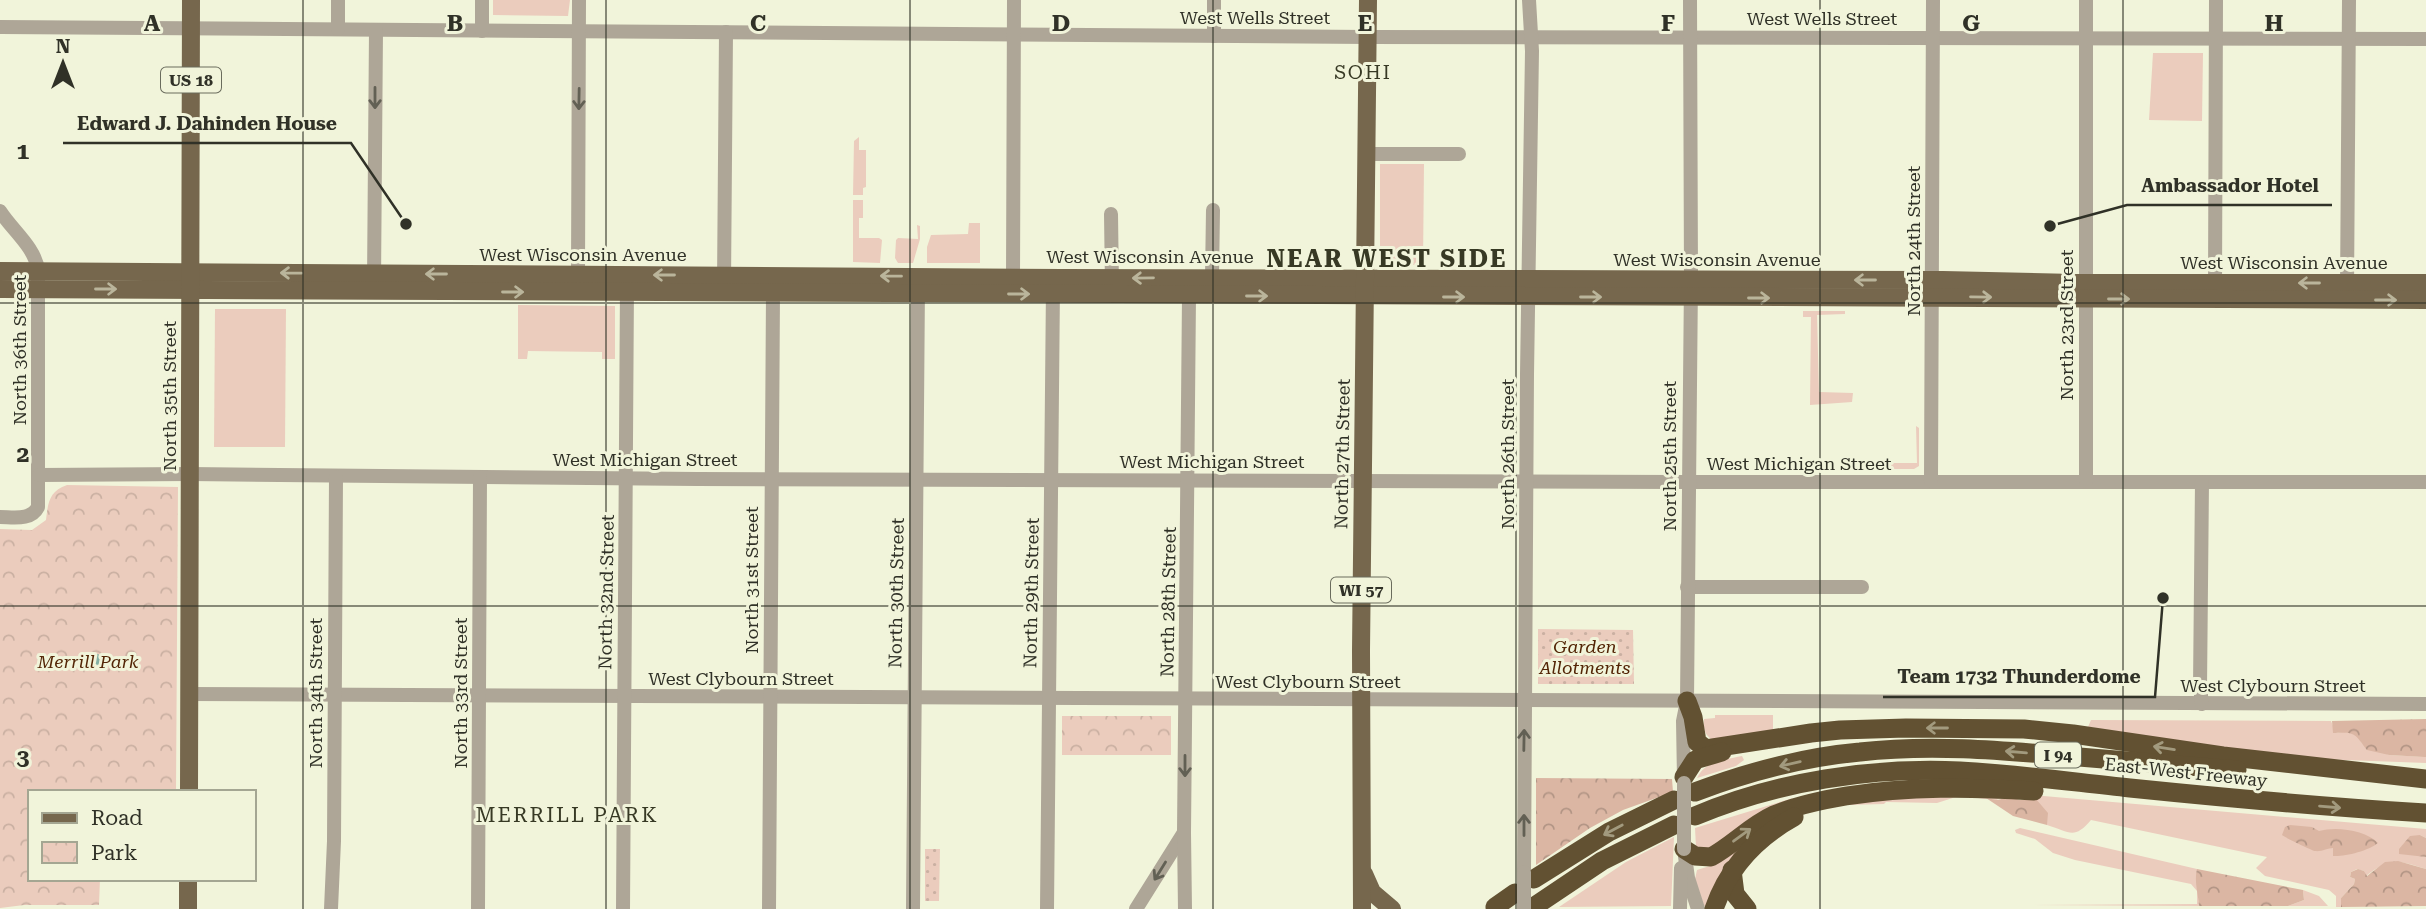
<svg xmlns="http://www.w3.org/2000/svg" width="2426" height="909" viewBox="0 0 2426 909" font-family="'Roboto Serif',serif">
  <defs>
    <pattern id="forest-crowns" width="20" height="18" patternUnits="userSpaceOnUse" patternTransform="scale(1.75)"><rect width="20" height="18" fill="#dbb6a3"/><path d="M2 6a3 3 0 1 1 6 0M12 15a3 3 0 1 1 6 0" fill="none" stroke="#b29585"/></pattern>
    <pattern id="park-crowns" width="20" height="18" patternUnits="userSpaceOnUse" patternTransform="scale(1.75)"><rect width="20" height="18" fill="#ebccbd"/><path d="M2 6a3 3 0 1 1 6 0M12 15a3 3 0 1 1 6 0" fill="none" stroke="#cab0a2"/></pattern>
    <pattern id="garden-dots" width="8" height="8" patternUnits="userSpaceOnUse" patternTransform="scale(1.75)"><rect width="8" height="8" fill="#ebccbd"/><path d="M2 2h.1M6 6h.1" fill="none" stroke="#cab0a2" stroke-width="1.8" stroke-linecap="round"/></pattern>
  </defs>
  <rect width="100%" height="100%" fill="#f1f4da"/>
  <g fill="#ebccbd">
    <polygon points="493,0 570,0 568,16 493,15"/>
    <polygon points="2153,53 2203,53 2202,121 2149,120"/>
    <polygon points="859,137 859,150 866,150 866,187 863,188 863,195 853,195 854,141"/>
    <polygon points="1380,164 1424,164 1423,265 1383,264 1380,260"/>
    <polygon points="853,200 863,200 863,218 859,218 859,238 879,238 882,240 880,263 853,262"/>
    <polygon points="969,223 980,223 980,263 927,263 927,247 931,235 968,234"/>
    <polygon points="917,225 920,226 920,239 913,263 898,263 895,258 896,240 898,238 918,239"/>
    <polygon points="518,305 615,306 615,359 602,359 602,352 528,351 527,359 518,359"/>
    <polygon points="215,309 286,309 285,447 214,447"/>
    <polygon points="1803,311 1845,311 1845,314 1817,315 1819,392 1853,393 1852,402 1810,405 1811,317 1803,317"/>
    <polygon points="1916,426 1919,428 1919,466 1914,469 1861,469 1861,463 1917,463"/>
    <path d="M1715,715H1773V731L1714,741C1705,736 1703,729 1704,719L1715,718Z"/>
    <path d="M2091,720L2331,721L2336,733C2346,731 2352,732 2360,738L2362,743L2389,755L2426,757V763L2318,759L2264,754L2088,727Z"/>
    <path d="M1742,756L1744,760L1736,766L1697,778C1706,760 1724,760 1742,756Z"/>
    <path d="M2019,794L2426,829V838L2420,835L2418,855L2426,857V869C2398,860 2390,857 2366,876L2364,871L2357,869L2351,872L2350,877L2355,879L2354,884L2341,898V907H2336V896L2329,890L2265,876L2256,868L2267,857L2091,820C2074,840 2070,832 2047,825L2036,799L1999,798L1997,800L1959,796L1937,803L1886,802L1884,804L1848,805L1872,797Z"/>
    <polygon points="1793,798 1710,851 1696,847 1695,828"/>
    <polygon points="2020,828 2197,869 2199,906 2011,905 2197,904 2197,891 2191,884 2075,860 2053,853 2035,839 2016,833 2015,830"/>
    <polygon points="1752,833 1709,906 1704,906 1695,879 1697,870 1716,864"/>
    <polygon points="1674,837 1671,906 1559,907 1626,862"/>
    <polygon points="2303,890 2319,896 2328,906 2288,906 2304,900"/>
  </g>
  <g fill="url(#forest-crowns)">
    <path d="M2426,719V757H2424L2389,755L2367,750C2354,733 2356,732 2333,733L2332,721Z"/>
    <polygon points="1536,778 1672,779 1673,792 1623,810 1590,828 1536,865"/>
    <polygon points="2010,797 2020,800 2036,799 2048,813 2047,825 2013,816 1986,798 1997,800"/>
    <path d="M2290,825L2312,827L2319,831C2336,826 2366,830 2378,843C2368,851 2344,857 2333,856V848C2328,848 2321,852 2315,851C2313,851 2284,837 2282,835L2285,827Z"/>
    <polygon points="2420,835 2426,838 2426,857 2399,854 2399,849 2410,836"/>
    <polygon points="2398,861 2426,869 2426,906 2341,907 2341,898 2354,884 2355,879 2350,877 2351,872 2358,869 2364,871 2367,876 2385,862"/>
    <path d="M2197,869L2303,890L2304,900L2288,906H2199C2198,892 2194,882 2197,869Z"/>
  </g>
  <g fill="url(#park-crowns)">
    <path d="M67,485L178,487L176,792H30V879H100L99,905H24L0,908V529L32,530L46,520C48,503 49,491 67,485Z"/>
    <rect x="1062" y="716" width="109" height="39"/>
  </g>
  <g fill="url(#garden-dots)">
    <polygon points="1538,629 1633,630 1634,684 1538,684"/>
    <polygon points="925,849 940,849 939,901 925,901"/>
  </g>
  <polygon fill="#83b0a5" points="91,653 98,654 103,658 103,666 91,670 80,665 81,658"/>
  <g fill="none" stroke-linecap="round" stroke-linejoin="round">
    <g stroke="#aea697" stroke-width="14">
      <polyline points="1214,0 1214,36"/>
      <polyline points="0,27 1368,37 2426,39"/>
      <polyline points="338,29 338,0"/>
      <polyline points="482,31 482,0"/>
      <polyline points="1366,154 1459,154"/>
      <path d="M0,211C12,230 35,247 38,270V507C31,521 13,517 0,517"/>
      <polyline points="1111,214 1112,286"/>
      <polyline points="578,275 579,0"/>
      <polyline points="1013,277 1014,0"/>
      <polyline points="1212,277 1213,210"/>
      <polyline points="374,283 376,30"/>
      <polyline points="724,285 726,32"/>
      <polyline points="2215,291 2216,0"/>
      <polyline points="2347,292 2349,0"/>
      <polyline points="39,475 190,474 697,479 1677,482 2426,482"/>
      <polyline points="1931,481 1933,0"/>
      <polyline points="2086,481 2086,0"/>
      <polyline points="1687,587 1862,587"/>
      <polyline points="189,694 2426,704"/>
      <polyline points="2202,704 2200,687 2202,482"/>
      <polyline points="1684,779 1683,721 1687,701 1691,279 1690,0"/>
      <polyline points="1684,849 1688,878 1698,909"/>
      <polyline points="1524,872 1527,374 1532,51 1529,0"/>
      <polyline points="331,909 334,841 336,477"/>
      <polyline points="478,909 480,477"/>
      <polyline points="623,909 627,284"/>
      <polyline points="769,909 773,293"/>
      <polyline points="913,909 918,284"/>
      <polyline points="1047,909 1053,286"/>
      <polyline points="1136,909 1183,834"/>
      <polyline points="1185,909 1184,833 1189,296"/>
      <polyline points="1680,909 1681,868"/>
    </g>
    <g stroke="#76674d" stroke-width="18">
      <polyline points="0,271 1062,278 1943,280 2075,283 2426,283"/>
      <polyline points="0,289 2426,300"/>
      <polyline points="189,792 191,0"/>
      <polyline points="1364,874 1372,892 1392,909"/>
      <polyline points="188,909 188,879"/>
      <polyline points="1362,909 1361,651 1368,0"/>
    </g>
    <g stroke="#625132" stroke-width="19">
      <polyline points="1687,701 1693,717 1697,742 1706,749 1811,733 1840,730 1906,728 2024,729 2073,734 2223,756 2426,779"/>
      <polyline points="1684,777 1695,760 1722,752"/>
      <path d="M1695,792C1748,772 1804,757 1860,752C1929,744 1998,750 2067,756C2124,761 2180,765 2237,770"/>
      <path d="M1695,816C1778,781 1872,767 1960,771C2017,774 2073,782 2130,788C2228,798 2327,807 2426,813"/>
      <path d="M1684,849L1695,856L1711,857C1733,845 1750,826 1774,815C1797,805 1822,800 1846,796C1910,786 1971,787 2034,791"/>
      <polyline points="1732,870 1735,894 1747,909"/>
      <polyline points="1534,879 1609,832 1674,800"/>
      <polyline points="1535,906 1602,861 1674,825"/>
      <polyline points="1495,907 1515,893"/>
      <path d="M1714,909C1728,868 1756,838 1794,817"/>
    </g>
    <g stroke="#aea697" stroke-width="14">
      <polyline points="1684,783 1684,849"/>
      <polyline points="1524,909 1524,872"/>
    </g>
  </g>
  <defs><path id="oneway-shaft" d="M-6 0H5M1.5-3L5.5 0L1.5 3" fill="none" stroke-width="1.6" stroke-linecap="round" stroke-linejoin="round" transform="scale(1.75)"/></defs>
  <g stroke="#626054">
    <use href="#oneway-shaft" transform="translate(375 98) rotate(90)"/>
    <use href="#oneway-shaft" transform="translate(579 99) rotate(91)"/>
    <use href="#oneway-shaft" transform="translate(1524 740) rotate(-89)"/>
    <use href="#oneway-shaft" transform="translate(1185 766) rotate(90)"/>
    <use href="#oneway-shaft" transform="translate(1524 825) rotate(-90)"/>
    <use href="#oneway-shaft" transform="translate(1160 871) rotate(122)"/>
  </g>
  <g stroke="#bab59b">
    <use href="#oneway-shaft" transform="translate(291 273) rotate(-179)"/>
    <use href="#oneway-shaft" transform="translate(436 274) rotate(-180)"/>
    <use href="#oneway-shaft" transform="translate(664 275) rotate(180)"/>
    <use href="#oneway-shaft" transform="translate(891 276) rotate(-179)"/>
    <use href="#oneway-shaft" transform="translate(1143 278) rotate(179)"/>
    <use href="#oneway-shaft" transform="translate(1865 280) rotate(-180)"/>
    <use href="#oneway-shaft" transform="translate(2309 283) rotate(-180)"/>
    <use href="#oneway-shaft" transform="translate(106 289)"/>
    <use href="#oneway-shaft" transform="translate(513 292)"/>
    <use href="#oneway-shaft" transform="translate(1019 294)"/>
    <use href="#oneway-shaft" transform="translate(1257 296)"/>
    <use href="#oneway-shaft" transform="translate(1454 297)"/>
    <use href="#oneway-shaft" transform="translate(1591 297)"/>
    <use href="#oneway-shaft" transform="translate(1981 297) rotate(1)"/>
    <use href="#oneway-shaft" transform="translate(1759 298)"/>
    <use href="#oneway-shaft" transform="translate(2119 299)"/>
    <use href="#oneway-shaft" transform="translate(2386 300)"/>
  </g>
  <g stroke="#a29a7e">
    <use href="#oneway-shaft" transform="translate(1937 728) rotate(-180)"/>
    <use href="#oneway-shaft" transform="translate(2164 748) rotate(-171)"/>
    <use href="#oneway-shaft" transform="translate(2016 752) rotate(-175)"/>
    <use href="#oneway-shaft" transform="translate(1790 764) rotate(167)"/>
    <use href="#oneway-shaft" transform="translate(2330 807) rotate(5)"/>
    <use href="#oneway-shaft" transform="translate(1613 830) rotate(152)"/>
    <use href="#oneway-shaft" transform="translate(1742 835) rotate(-36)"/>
  </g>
  <path fill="none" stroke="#303127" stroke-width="2" stroke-opacity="0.55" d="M303,0V909M606,0V909M910,0V909M1213,0V909M1516,0V909M1820,0V909M2123,0V909M0,303H2426M0,606H2426"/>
  <g text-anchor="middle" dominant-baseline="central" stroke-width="6" stroke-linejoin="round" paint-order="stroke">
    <g fill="#f1f4da" stroke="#6a6c5d" stroke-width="2">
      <rect x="161" y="67.5" width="60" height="25" rx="5"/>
      <rect x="1331" y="577.5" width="60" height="25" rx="5"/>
      <rect x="2035" y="742.5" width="46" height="25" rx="5"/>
    </g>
    <g font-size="16" font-weight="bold" fill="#303127">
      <text x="191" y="80">US 18</text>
      <text x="1361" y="590">WI 57</text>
      <text x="2058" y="755">I 94</text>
    </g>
    <g font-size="18" fill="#303127" stroke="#f1f4da">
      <text x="1255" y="17">West Wells Street</text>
      <text x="1822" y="18">West Wells Street</text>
      <text transform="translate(1913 241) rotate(-90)">North 24th Street</text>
      <text x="583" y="254">West Wisconsin Avenue</text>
      <text x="1150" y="256">West Wisconsin Avenue</text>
      <text x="1717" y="259">West Wisconsin Avenue</text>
      <text x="2284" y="262">West Wisconsin Avenue</text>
      <text transform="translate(2066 325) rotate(-90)">North 23rd Street</text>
      <text transform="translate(19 350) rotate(-90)">North 36th Street</text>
      <text transform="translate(169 396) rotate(-90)">North 35th Street</text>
      <text transform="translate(1342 454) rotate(-89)">North 27th Street</text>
      <text transform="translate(1507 454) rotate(-90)">North 26th Street</text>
      <text transform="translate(1669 456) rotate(-90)">North 25th Street</text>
      <text x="645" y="459">West Michigan Street</text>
      <text x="1212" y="461">West Michigan Street</text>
      <text x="1799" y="463">West Michigan Street</text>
      <text transform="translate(751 580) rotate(-90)">North 31st Street</text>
      <text transform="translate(606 592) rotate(-89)">North 32nd Street</text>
      <text transform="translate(896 593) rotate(-89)">North 30th Street</text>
      <text transform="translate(1031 593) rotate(-89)">North 29th Street</text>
      <text transform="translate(1168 602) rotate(-89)">North 28th Street</text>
      <text x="741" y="678">West Clybourn Street</text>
      <text x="1308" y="681">West Clybourn Street</text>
      <text x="2273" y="685">West Clybourn Street</text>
      <text transform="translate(315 693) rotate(-90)">North 34th Street</text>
      <text transform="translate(460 693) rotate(-90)">North 33rd Street</text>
      <text transform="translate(2186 772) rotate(6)">East-West Freeway</text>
    </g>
    <g font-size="18" font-style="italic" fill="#532506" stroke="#f1f4da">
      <text x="1585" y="646">Garden<tspan x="1585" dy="21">Allotments</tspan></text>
      <text x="88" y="661">Merrill Park</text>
    </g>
    <g font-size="19" letter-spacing="2" fill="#373924" stroke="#f1f4da">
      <text x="1363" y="72">SOHI</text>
    </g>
    <g font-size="21" letter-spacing="2" fill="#373924" stroke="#f1f4da">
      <text x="567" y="815">MERRILL PARK</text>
    </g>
    <g font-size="24" font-weight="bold" letter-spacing="2" fill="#373924" stroke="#f1f4da">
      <text x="1387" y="259">NEAR WEST SIDE</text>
    </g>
  </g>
  <g font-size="23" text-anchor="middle" font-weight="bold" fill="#303127" stroke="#f1f4da" stroke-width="6" stroke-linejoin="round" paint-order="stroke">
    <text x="152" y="31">A</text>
    <text x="455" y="31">B</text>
    <text x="758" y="31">C</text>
    <text x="1061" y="31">D</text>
    <text x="1365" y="31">E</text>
    <text x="1668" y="31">F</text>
    <text x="1971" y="31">G</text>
    <text x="2274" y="31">H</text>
    <text x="23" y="159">1</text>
    <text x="23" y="462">2</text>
    <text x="23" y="765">3</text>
  </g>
  <path fill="none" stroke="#303127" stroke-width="2.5" d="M406 224L351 143H63M2050 226L2127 205H2332M2163 598L2155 697H1883"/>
  <g fill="#303127" stroke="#f1f4da" stroke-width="2.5">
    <circle cx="406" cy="224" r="7"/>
    <circle cx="2050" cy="226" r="7"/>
    <circle cx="2163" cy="598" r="7"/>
  </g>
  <g font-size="19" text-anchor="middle" font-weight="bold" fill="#303127" stroke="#f1f4da" stroke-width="6" stroke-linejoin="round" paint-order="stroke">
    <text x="207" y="130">Edward J. Dahinden House</text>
    <text x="2230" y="192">Ambassador Hotel</text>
    <text x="2019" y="683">Team 1732 Thunderdome</text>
  </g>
  <rect x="28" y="790" width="228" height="91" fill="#f1f4da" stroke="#a4a692" stroke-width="2"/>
  <rect x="42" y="813" width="35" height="10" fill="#76674d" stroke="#a4a692" stroke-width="2"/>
  <text x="91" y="825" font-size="21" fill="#303127">Road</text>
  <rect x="42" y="842" width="35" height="21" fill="url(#park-crowns)" stroke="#a4a692" stroke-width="2"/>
  <text x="91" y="860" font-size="21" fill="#303127">Park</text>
  <g transform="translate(63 63)" stroke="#f1f4da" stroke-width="5" paint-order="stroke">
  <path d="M0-5L12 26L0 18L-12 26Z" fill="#303127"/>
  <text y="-10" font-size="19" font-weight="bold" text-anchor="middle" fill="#303127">N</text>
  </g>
</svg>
